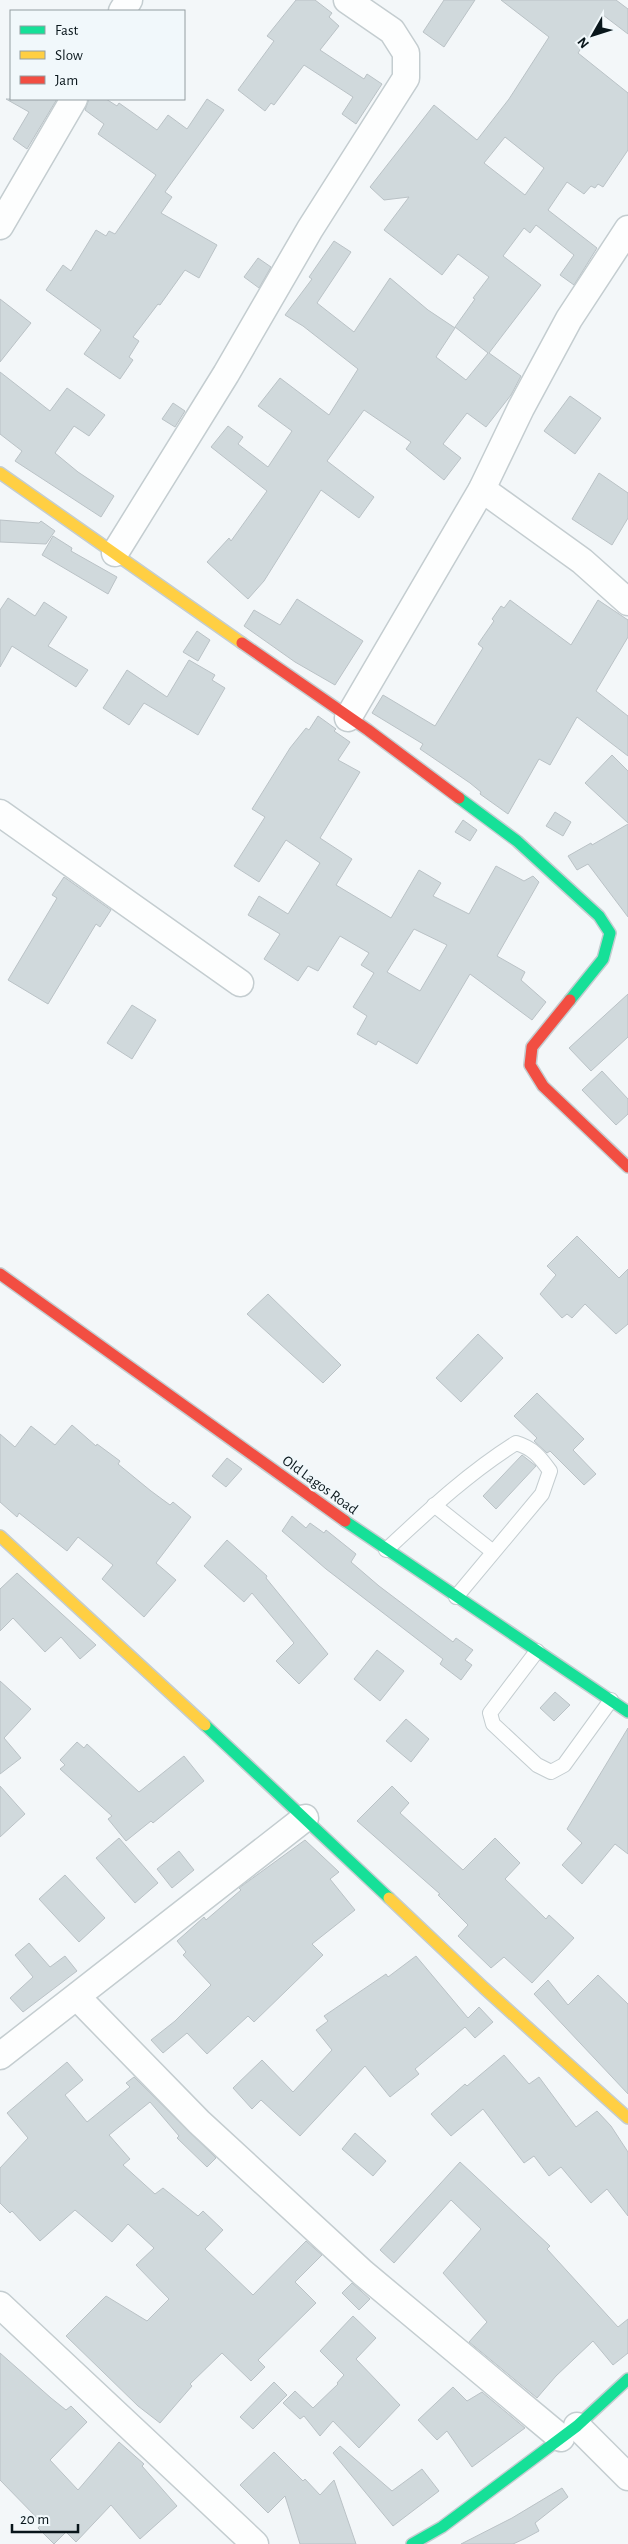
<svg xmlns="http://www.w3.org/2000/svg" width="628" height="2544" viewBox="0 0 628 2544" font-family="'Alegreya Sans',sans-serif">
  <rect width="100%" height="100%" fill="#f3f7f9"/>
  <g fill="#d0d9dc" stroke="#bac2c6" fill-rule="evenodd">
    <polygon points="296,0 315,0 332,13 329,17 339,26 320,50 364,79 367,74 382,84 356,124 342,114 353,97 304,65 274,105 271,103 265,111 238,90 274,41 267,36"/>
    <polygon points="444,0 475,0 444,47 423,32"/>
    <path d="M501,0H616L628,9V34L603,15L578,53L628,93V150L603,187L598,184L595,188L591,186L584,194L567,182L548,210L597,248L574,285L560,275L574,255L536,225L530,233L524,228L503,256L541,285L489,353L521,376L511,395L486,427L467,413L443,444L461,458L444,480L406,449L411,442L364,410L327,461L374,497L359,518L321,490L264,581L248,599L207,562L229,538L231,541L267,491L211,447L228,426L243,437L238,444L268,467L292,431L258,406L280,378L329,415L358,369L303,326L285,315L312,279L309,277L334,241L351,252L317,303L354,332L390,278L428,310L455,328L436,357L466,380L488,353L455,327L475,299L473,298L489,277L458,254L442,275L384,230L409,197L384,200L370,187L434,105L477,140L509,99L549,37ZM505,137L544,168L525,195L484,163Z"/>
    <polygon points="6,99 57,99 27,149 13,139 29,112"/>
    <polygon points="89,99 106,99 117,106 119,103 157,130 168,115 187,129 207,99 224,110 165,192 172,197 161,213 217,245 199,278 185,270 160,305 158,304 133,337 139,341 129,357 133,360 120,379 84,354 101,330 46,290 63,265 71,271 96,230 106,236 109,231 115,234 156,175 98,134 104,124 85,110"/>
    <polygon points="258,258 271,267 259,288 244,277"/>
    <polygon points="0,299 31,323 0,362"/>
    <polygon points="0,372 50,411 67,388 105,415 89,436 74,426 55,453 78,472 114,496 101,517 15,461 22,451 0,434"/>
    <polygon points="570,396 601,418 575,454 544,431"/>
    <polygon points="173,403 185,411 175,427 162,419"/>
    <polygon points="599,473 628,493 628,518 612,545 572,519"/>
    <polygon points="0,520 39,523 41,521 55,531 46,544 0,542"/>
    <polygon points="53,536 72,548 71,551 117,577 108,594 42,555"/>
    <polygon points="8,598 35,616 44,602 67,617 48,646 88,670 76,687 12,646 0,667 0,610"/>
    <polygon points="297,599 363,641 335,685 295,662 244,626 254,610 280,625"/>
    <polygon points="510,600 571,645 598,600 628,620 628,637 596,691 628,716 628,756 577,717 550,765 539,759 508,814 480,794 481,792 470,783 420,749 423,744 372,713 383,695 435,726 483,648 478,644 494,621 492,619 501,606 504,608"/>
    <polygon points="197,631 210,640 198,661 183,652"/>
    <polygon points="189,660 215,675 212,680 225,688 198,735 144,703 129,725 103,708 127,670 167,697"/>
    <path d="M318,716L336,729L334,731L350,742L338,760L360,772L320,838L352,859L336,885L391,918L419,870L441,883L433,896L469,914L496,866L524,881L533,876L539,882L497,956L525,972L521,980L546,1002L532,1020L470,974L417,1064L378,1041L376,1045L357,1034L367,1016L353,1007L374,973L361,965L369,953L340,936L318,971L308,966L298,981L264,959L280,934L248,915L259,896L288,914L320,863L286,840L259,882L234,866L265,817L252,809L290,748L306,728L309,730ZM414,929L447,945L420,991L387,972Z"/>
    <polygon points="612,755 628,771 628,823 585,783"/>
    <polygon points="555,812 571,822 563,836 546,826"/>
    <polygon points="463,820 477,830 470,841 455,832"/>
    <polygon points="628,824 628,917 588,864 577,870 568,856 591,843 592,845"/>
    <polygon points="64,877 111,910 100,927 96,924 48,1004 8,980 57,898 52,895"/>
    <polygon points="628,994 628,1037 591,1071 569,1048"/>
    <polygon points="132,1005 156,1020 132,1059 107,1043"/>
    <polygon points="602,1071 628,1099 628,1114 616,1125 582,1090"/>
    <polygon points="577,1236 619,1278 628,1269 628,1324 616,1334 585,1304 572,1318 567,1314 562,1318 540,1294 556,1275 547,1266"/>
    <polygon points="268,1294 341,1365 323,1383 247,1314"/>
    <polygon points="478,1334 503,1358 461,1402 436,1378"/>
    <polygon points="537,1393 584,1439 573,1450 596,1474 584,1485 550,1451 547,1453 534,1441 537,1438 514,1416"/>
    <polygon points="72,1425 96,1446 97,1444 120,1461 118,1464 151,1491 170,1505 173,1502 191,1517 156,1563 176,1580 144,1617 102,1579 113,1565 78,1537 67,1551 19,1513 17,1517 0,1502 0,1434 15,1447 31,1426 55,1445"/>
    <polygon points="522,1455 536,1466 496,1509 483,1496"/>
    <polygon points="227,1458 242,1469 226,1487 212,1476"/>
    <polygon points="292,1516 306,1528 310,1523 324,1533 326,1530 356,1554 351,1562 379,1586 453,1642 456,1638 473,1650 465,1660 472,1665 461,1680 440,1664 443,1659 326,1569 282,1531"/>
    <polygon points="227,1540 267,1576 266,1578 328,1654 299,1684 276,1661 294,1643 252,1593 244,1602 204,1566"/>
    <polygon points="17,1573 96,1645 80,1659 61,1637 45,1652 13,1618 0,1631 0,1589"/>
    <polygon points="377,1650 404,1671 380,1701 354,1679"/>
    <polygon points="0,1681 31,1709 4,1738 21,1758 0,1774"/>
    <polygon points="555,1692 570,1705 554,1721 540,1708"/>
    <polygon points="406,1719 429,1739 411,1762 386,1741"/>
    <polygon points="628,1728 628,1854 615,1844 582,1884 562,1865 582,1843 567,1829"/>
    <polygon points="77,1742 84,1748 87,1744 139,1792 184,1756 204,1781 153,1823 151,1821 126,1841 108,1819 112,1816 60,1769 65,1765 60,1760"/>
    <polygon points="0,1786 25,1814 0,1837"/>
    <polygon points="392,1786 409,1803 400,1813 463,1870 495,1838 520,1863 505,1879 546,1919 549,1915 574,1938 532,1983 504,1957 491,1968 458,1936 468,1925 438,1895 440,1894 357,1821"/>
    <polygon points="119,1838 158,1883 135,1903 96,1858"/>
    <polygon points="305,1840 339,1872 330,1879 355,1910 312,1944 323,1955 254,2022 248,2016 207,2054 187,2033 163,2053 151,2040 175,2021 211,1985 183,1955 186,1952 177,1941 204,1917 206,1920 241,1890 239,1888"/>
    <polygon points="179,1851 194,1870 172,1888 157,1869"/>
    <polygon points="65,1875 105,1918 79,1942 39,1899"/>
    <polygon points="29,1943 50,1967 65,1956 77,1971 23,2012 10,1998 33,1977 15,1955"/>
    <polygon points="416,1956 468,2018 479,2007 493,2022 475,2038 465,2027 415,2069 419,2074 390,2097 365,2066 300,2136 261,2100 252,2109 233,2088 262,2060 293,2092 332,2050 316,2030 328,2021 324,2016 386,1974 388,1977"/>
    <polygon points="598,1975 628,2004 628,2094 534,1994 548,1980 568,2005"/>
    <polygon points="504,2055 529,2084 539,2077 576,2127 597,2111 611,2126 628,2152 628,2216 607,2189 591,2203 561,2167 549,2176 534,2156 524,2163 483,2109 451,2136 431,2114 465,2084 467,2086"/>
    <polygon points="67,2062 83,2080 65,2095 87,2122 130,2087 126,2083 134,2077 216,2158 207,2167 177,2138 179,2136 150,2102 109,2135 130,2159 123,2165 155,2194 163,2188 198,2216 203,2211 223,2230 205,2249 253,2295 306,2241 322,2255 295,2282 316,2303 258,2360 265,2367 251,2381 222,2353 190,2384 192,2386 160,2423 138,2406 66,2336 106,2296 147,2321 169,2299 136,2265 154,2248 128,2224 112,2242 75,2210 40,2241 12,2211 10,2213 0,2203 0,2168 28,2138 7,2113"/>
    <polygon points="355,2133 386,2161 373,2176 342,2149"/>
    <polygon points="460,2162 550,2246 547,2249 618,2327 628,2319 628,2353 613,2365 593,2341 556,2376 537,2398 469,2342 487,2322 443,2273 481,2229 451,2200 394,2263 380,2250"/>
    <polygon points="352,2283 370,2299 359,2310 342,2293"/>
    <polygon points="353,2316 376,2338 356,2359 400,2405 359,2448 333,2421 320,2436 304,2416 300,2419 283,2403 295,2391 313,2408 338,2384 337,2383 344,2375 320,2351"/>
    <polygon points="0,2353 51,2398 66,2410 71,2406 87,2422 50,2460 78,2490 119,2442 144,2464 142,2466 177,2506 140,2539 111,2505 76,2542 66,2532 54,2544 38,2528 42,2523 0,2480"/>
    <polygon points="274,2382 287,2395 253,2429 240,2417"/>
    <polygon points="453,2387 467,2401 482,2392 525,2428 472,2467 447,2431 437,2440 418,2420"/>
    <polygon points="340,2446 392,2491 422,2469 439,2491 393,2526 333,2453"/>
    <polygon points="274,2452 303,2481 305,2479 320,2495 334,2480 356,2544 300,2544 285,2496 268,2513 240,2485"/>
    <polygon points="562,2488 568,2497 535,2523 539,2531 524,2539 513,2544 461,2544 512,2518"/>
  </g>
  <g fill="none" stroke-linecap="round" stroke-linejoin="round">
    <g stroke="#c4cdd0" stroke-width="16">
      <g id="lane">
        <polyline points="434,1505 492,1551"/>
        <path d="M386,1550C427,1512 468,1473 516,1443C533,1448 540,1457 550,1471L542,1494L456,1597"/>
        <polyline points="537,1651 490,1713 493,1724 537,1765 551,1772 564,1765 611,1700"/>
      </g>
    </g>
    <g stroke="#c4cdd0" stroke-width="29">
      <g id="street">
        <polyline points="122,11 129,0"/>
        <polyline points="0,226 74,99"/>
        <polyline points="482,489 582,561 628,602"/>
        <polyline points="115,553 226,374 310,229 406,78 406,53 392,31 347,0"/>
        <polyline points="348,718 482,489 521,408 569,319 628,229"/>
        <polyline points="0,813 240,983"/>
        <polyline points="77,1997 199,2122 363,2273 561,2438"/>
        <polyline points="0,2056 305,1818"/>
        <polyline points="0,2305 255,2544"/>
        <polyline points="577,2426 628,2477"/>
      </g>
    </g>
    <g stroke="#c4cdd0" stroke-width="14">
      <g id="fast">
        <polyline points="459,798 517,841 599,916 610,933 603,959 570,1000"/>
        <polyline points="345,1521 628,1712"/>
        <polyline points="205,1725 389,1898"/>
        <polyline points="412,2544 442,2527 577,2426 628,2379"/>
      </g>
    </g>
    <g stroke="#c4cdd0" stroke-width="14">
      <g id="slow">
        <polyline points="0,473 242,643"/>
        <polyline points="0,1536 205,1725"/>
        <polyline points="389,1898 484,1988 628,2118"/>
      </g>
    </g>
    <g stroke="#c4cdd0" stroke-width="14">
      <g id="jam">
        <polyline points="242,643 368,730 459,798"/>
        <polyline points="570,1000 532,1047 530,1065 543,1086 628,1167"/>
        <polyline points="0,1274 345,1521"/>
      </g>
    </g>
    <use href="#lane" stroke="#fdfefe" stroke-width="14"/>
    <use href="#street" stroke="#fdfefe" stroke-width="26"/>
    <use href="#fast" stroke="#16e098" stroke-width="11"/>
    <use href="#slow" stroke="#ffcf43" stroke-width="11"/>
    <use href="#jam" stroke="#f24e42" stroke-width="11"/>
  </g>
  <g text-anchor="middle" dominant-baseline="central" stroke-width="4.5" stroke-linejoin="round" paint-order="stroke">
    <g font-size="15" fill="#09161b" stroke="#f1f8fb">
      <text transform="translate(320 1485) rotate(36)">Old Lagos Road</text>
    </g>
  </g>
  <rect x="10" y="10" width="175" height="90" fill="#f1f8fb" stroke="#949ea1"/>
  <rect x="20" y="26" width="25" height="8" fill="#16e098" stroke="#949ea1"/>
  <text x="55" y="35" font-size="15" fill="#09161b">Fast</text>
  <rect x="20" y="51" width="25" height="8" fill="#ffcf43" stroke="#949ea1"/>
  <text x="55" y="60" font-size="15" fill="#09161b">Slow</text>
  <rect x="20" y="76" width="25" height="8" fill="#f24e42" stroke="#949ea1"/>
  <text x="55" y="85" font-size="15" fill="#09161b">Jam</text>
  <g transform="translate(593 35) rotate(231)" stroke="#f1f8fb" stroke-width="4" paint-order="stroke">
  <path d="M0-4L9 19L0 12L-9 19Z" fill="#09161b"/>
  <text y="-8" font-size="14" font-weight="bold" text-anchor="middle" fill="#09161b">N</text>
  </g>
  <path d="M12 2524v8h66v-8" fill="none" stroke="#09161b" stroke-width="2.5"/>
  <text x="20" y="2524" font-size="15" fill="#09161b" stroke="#f1f8fb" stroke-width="4" paint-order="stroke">20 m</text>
</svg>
